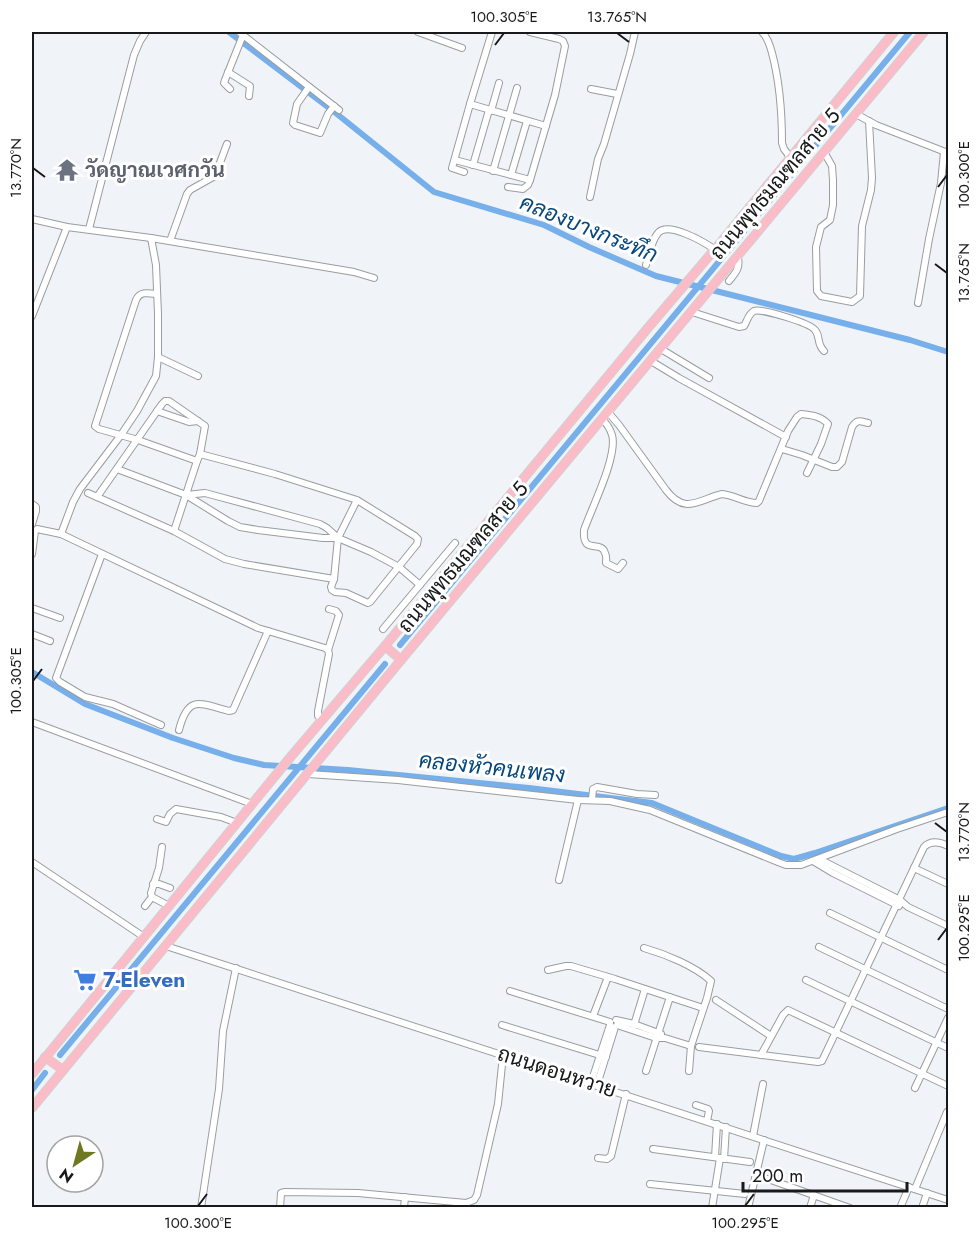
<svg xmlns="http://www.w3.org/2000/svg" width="980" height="1239" viewBox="0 0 980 1239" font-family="Jost,Sarabun,sans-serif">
  <rect width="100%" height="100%" fill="#f0f4f9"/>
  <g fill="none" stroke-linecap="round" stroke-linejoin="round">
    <g stroke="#76afe9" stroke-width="6">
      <polyline points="229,32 332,110 434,192 544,225 589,247 656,276 910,340 948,352"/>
      <polyline points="400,645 910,32"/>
      <polyline points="32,672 85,704 173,738 234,758 264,765 348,770 529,788 652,803 781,856 794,859 815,853 948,808"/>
      <polyline points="60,1055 385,664"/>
      <polyline points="32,1090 45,1073"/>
    </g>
    <g stroke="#999da1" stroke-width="8">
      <g id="minor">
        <polyline points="239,32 339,110"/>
        <polyline points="418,32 462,48"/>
        <path d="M762,32C768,38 770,45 772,53C780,83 782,112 782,143L784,149L790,157"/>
        <polyline points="228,72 250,86 249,96"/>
        <polyline points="309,87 297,104 293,123 295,125 320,133 328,114 334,106"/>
        <polyline points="230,89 224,83 225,80 243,35"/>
        <polyline points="591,89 617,94"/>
        <polyline points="470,104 546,126"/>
        <polyline points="491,111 499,83"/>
        <polyline points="856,114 876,125 948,153"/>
        <polyline points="824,152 832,166 833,180 833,205 830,220 821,227 816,247 817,291 821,296 852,302 860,296 862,226 871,190 872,178 869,121"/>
        <polyline points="455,160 530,180 555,95 565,46 563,41 559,39 530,32"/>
        <polyline points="473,165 489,110"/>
        <polyline points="493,171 517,88"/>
        <polyline points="464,172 452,168 470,104 492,32"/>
        <polyline points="511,175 527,121"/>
        <polyline points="508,187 523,189 528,185 530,180"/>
        <polyline points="590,197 598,159 604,144 630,54 635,32"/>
        <polyline points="32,219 67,227 151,238 354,272 374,278"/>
        <polyline points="89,229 134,55 140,41 146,32"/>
        <polyline points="170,241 187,194 190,190 215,176 227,144"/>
        <path d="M646,265C649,256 651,241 658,233C668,221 704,242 714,249"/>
        <path d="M729,281C736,272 740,269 738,257"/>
        <path d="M157,294C148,293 140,291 136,300L95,426L99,429L138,440L197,461L174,531"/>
        <polyline points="918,303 929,239 941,183 944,152"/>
        <path d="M692,312L739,327L744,326C747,322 748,314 754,311C761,308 810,323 815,330C821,337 816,343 824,351"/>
        <polyline points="32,316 67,227"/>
        <polyline points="661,349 709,378"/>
        <polyline points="158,357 198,376"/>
        <polyline points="651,361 679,378 786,437"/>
        <polyline points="157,411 189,422 198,421"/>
        <path d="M608,412L619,425L666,490C685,515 698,500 722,494C734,495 745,503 757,503L759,501L788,431L797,417L801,414C811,415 821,416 828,424L821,444L807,473"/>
        <path d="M602,419C607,424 610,428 612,435C618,456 592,507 584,530C582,556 601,539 605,553C607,556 606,560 606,563L618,569L623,563"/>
        <path d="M782,449L802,455L832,467H837L842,462L852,427C857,419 860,421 868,423"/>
        <polyline points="197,461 200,454 275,474 357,500 415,536 418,539 417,544 370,602 368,603 346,593 335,592 332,590 331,587 334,579 338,538 357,500"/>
        <polyline points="117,469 186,495 228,521 240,527 258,530 323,538 338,538"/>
        <polyline points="88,493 174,531 225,559 244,564 334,579"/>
        <polyline points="186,495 205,493 320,524 327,528 338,538 371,552 399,567 420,585"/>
        <polyline points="97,497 162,404 165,401 169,401 205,426 200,454"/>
        <polyline points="32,504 36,507 36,511 32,524"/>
        <polyline points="61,534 73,502 80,489 121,435 137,411 156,376 158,357 158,314 156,265 151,238"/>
        <polyline points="32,554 35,531 37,529 61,534 258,628 325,648 328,650 329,654 318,711 318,716 322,719"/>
        <polyline points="102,554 56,678 60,682 85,697 113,704 161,725"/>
        <polyline points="32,608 60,618"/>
        <polyline points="383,629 455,543"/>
        <polyline points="32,634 50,641"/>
        <polyline points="328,650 339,615 336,611 329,609"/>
        <polyline points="32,722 252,804"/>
        <path d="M179,730C188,695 199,703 229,711L233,710L268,631"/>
        <polyline points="308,774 398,780 578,800 610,801 650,810 778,862 786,865 801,865 897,829 948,812"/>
        <polyline points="592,800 593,789 597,787 637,794 655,795"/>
        <polyline points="157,819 166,822 170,814 176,809 221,817 237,823"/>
        <polyline points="162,847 159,868 151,893 152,897 169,906"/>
        <polyline points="819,859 900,900 908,907 948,926"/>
        <polyline points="813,861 833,873 899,906"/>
        <polyline points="32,862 144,937"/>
        <polyline points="914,868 948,884"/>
        <polyline points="559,880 578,800"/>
        <polyline points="153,884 159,884 170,888"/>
        <polyline points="145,906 152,897"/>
        <polyline points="830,913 948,970"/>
        <polyline points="166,946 948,1200"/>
        <polyline points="819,947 948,1009"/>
        <path d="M644,948C665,954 695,966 711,981L707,998L691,1046L689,1071"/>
        <polyline points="548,970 566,966 571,966 615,979 703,1008"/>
        <polyline points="806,980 948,1048"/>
        <polyline points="510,991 610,1022"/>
        <polyline points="716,1000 771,1036"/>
        <polyline points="593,1016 608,977"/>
        <polyline points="616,1020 634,1024 661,1034"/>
        <polyline points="502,1025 606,1057"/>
        <polyline points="617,1025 656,1038 665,1038 691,1046"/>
        <polyline points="634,1025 645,989"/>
        <path d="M699,1047L818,1062L822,1061L924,847C931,840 940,842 948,846"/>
        <polyline points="761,1055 783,1015 788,1010 948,1086"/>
        <polyline points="646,1071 670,997"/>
        <polyline points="591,1083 610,1025"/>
        <polyline points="597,1085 615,1027"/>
        <polyline points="915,1088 948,1018"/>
        <polyline points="696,1105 708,1109 709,1111 707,1121"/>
        <polyline points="753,1136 763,1084"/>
        <polyline points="653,1149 750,1162"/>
        <polyline points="715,1157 717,1124"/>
        <polyline points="598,1158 607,1159 611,1156 626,1094"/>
        <polyline points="724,1159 726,1127"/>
        <polyline points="768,1179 850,1208"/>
        <polyline points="650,1184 745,1194"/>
        <polyline points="915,1189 947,1112"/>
        <polyline points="201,1208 219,1089 223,1031 236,968"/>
        <polyline points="280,1208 281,1193 285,1192 358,1193 466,1203 474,1200 477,1195 498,1104 503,1055"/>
        <polyline points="404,1208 405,1197"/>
        <polyline points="712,1208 720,1158"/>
        <polyline points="748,1208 764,1140"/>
        <polyline points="810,1208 814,1195"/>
        <polyline points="900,1208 909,1187"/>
        <polyline points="922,1208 927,1193"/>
      </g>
    </g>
    <g stroke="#d1d1d1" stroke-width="10">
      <g id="major">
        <polyline points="385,646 401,660"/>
        <polyline points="45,1057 63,1070"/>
        <polyline points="32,1074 288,760 385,646 647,329 721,242 894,32"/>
        <polyline points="32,1108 401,660 924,32"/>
      </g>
    </g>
    <use href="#minor" stroke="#fff" stroke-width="6"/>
    <use href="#major" stroke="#fbbcc7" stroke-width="8"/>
  </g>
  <path fill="none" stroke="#17191a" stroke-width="2" d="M617,33L629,42M495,45L504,33M33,168L45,177M938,187L947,175M935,264L947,273M33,681L42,669M935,823L947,832M938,940L947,928M198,1206L207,1194M745,1206L754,1194"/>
  <defs>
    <g id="temple-bare" transform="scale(1.8)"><path d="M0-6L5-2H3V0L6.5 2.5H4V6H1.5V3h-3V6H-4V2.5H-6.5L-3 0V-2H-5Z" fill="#6b7280" stroke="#fff" stroke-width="2.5" paint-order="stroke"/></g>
    <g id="supermarket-bare" transform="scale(1.8)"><path d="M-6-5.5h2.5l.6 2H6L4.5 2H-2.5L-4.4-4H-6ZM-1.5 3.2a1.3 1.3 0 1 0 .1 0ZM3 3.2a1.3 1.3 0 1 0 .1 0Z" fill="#3f7fe0" stroke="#fff" stroke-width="2.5" paint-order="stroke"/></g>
  </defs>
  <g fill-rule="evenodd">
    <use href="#temple-bare" x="67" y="170"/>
    <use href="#supermarket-bare" x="85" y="980"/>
  </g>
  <g text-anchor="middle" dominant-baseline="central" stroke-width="6" stroke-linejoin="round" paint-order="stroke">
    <g font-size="21" font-weight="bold" fill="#5b616d" stroke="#fff" text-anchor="start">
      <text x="85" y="170">วัดญาณเวศกวัน</text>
    </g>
    <g font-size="21" fill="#17191a" stroke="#fff">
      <text transform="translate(775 184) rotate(-50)">ถนนพุทธมณฑลสาย 5</text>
      <text transform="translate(463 557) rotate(-50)">ถนนพุทธมณฑลสาย 5</text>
      <text transform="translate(557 1072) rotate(18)">ถนนดอนหวาย</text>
    </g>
    <g font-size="21" font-weight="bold" fill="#366cbe" stroke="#fff" text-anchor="start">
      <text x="103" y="980">7-Eleven</text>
    </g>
    <g font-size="22" font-style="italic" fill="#07487c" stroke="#fff">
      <text transform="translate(589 228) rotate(22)">คลองบางกระทึก</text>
      <text transform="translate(492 767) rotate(6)">คลองหัวคนเพลง</text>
    </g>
  </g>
  <rect width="980" height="1239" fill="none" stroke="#ffffff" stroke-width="66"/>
  <g transform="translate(75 1164) rotate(216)"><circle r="28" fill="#ffffff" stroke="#a2a3a3" stroke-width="1.5"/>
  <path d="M0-4.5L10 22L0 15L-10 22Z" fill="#6f7721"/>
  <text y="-9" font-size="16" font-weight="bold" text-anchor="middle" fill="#17191a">N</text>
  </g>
  <path d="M743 1182v9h164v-9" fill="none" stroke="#17191a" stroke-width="3"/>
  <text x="752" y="1182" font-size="18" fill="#17191a" stroke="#ffffff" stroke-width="4.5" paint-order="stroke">200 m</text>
  <rect x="33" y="33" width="914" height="1173" fill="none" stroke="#17191a" stroke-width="2"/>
  <g font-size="15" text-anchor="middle" fill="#17191a">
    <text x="504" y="22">100.305°E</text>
    <text x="617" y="22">13.765°N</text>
    <text transform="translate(16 168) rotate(-90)" y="5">13.770°N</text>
    <text transform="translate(964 175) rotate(-90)" y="5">100.300°E</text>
    <text transform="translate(964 273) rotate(-90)" y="5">13.765°N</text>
    <text transform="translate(16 681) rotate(-90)" y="5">100.305°E</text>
    <text transform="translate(964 832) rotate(-90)" y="5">13.770°N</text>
    <text transform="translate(964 928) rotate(-90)" y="5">100.295°E</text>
    <text x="198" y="1228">100.300°E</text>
    <text x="745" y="1228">100.295°E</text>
  </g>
</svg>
